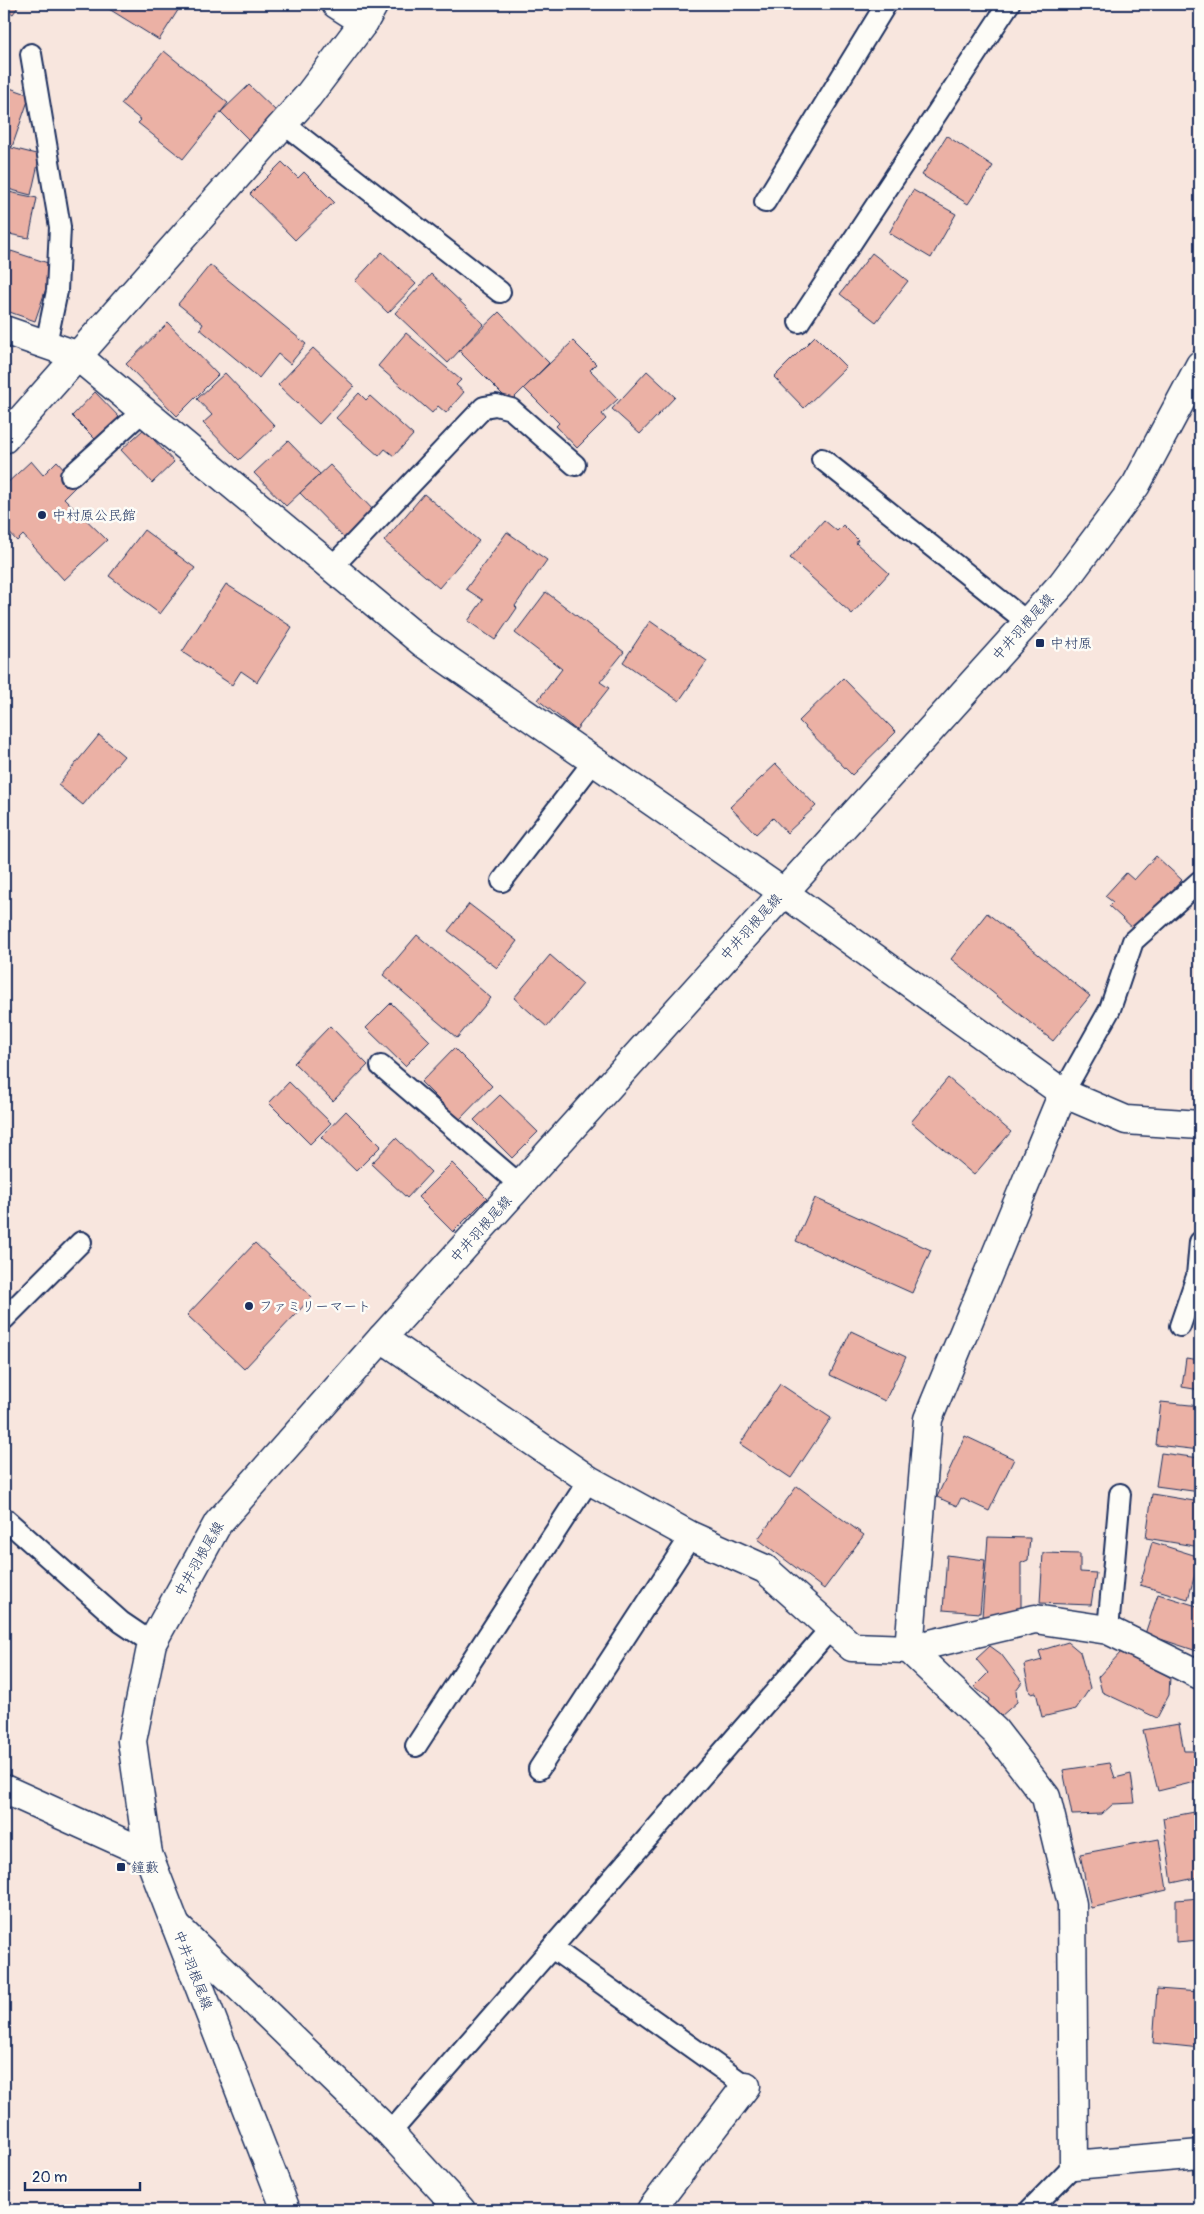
<svg xmlns="http://www.w3.org/2000/svg" width="1204" height="2214" viewBox="0 0 1204 2214" font-family="Pangolin,'Klee One',sans-serif">
  <rect width="100%" height="100%" fill="#f8e6de"/>
  <filter id="ink" filterUnits="userSpaceOnUse"><feTurbulence type="fractalNoise" baseFrequency=".02" numOctaves="2"/><feDisplacementMap in="SourceGraphic" scale="10" xChannelSelector="R" yChannelSelector="G"/><feConvolveMatrix kernelMatrix="1 2 1 2 8 2 1 2 1" color-interpolation-filters="sRGB"/></filter>
  <g filter="url(#ink)">
    <g fill="#ebb1a5" stroke="#1b2f5e">
      <polygon points="4,4 20,4 13,14 4,8"/>
      <polygon points="101,4 182,4 159,40"/>
      <polygon points="164,51 228,103 183,159 138,123 141,120 121,104"/>
      <polygon points="249,85 277,112 249,140 221,112"/>
      <polygon points="4,86 30,95 12,147 4,144"/>
      <polygon points="947,136 993,166 968,204 922,175"/>
      <polygon points="4,146 40,155 31,195 4,188"/>
      <polygon points="282,162 298,178 304,172 334,202 295,240 250,194"/>
      <polygon points="913,190 956,214 931,258 889,233"/>
      <polygon points="4,191 37,198 29,238 4,233"/>
      <polygon points="4,246 7,247 4,260"/>
      <polygon points="11,251 54,265 35,321 4,310 4,273"/>
      <polygon points="382,252 416,284 388,313 355,281"/>
      <polygon points="872,253 908,281 876,322 840,294"/>
      <polygon points="210,265 306,344 290,364 278,354 259,378 200,329 203,324 178,304"/>
      <polygon points="431,274 484,324 448,363 395,313"/>
      <polygon points="499,312 549,363 510,402 459,351"/>
      <polygon points="168,323 218,375 177,416 126,364"/>
      <polygon points="406,333 461,380 456,385 464,392 446,413 438,406 432,413 378,366"/>
      <polygon points="815,336 846,367 804,408 774,377"/>
      <polygon points="573,341 596,364 590,370 618,399 602,414 606,419 577,448 556,426 559,423 524,388"/>
      <polygon points="313,348 354,386 319,424 278,385"/>
      <polygon points="647,371 675,397 640,434 612,409"/>
      <polygon points="225,373 275,426 239,460 203,423 212,415 197,399"/>
      <polygon points="95,392 121,419 98,442 72,416"/>
      <polygon points="359,393 366,400 370,396 413,435 394,456 385,449 379,456 336,418"/>
      <polygon points="144,429 174,462 152,483 121,450"/>
      <polygon points="288,441 320,474 286,506 254,473"/>
      <polygon points="31,461 43,475 57,461 78,484 64,498 107,540 64,580 23,535 17,541 4,527 4,486"/>
      <polygon points="330,465 377,514 348,542 300,493"/>
      <polygon points="424,494 479,541 439,588 384,541"/>
      <polygon points="824,520 837,531 843,525 858,540 856,543 889,573 852,614 790,558"/>
      <polygon points="144,530 195,568 160,614 109,576"/>
      <polygon points="507,532 547,560 515,606 517,608 495,640 468,621 483,600 466,589"/>
      <polygon points="226,584 292,627 257,682 241,671 232,685 182,652"/>
      <polygon points="546,592 624,652 600,682 609,688 576,730 538,700 562,669 515,633"/>
      <polygon points="650,621 707,661 679,701 623,662"/>
      <polygon points="843,678 896,732 852,775 799,721"/>
      <polygon points="99,735 124,756 83,805 58,785"/>
      <polygon points="776,764 816,806 787,833 773,818 756,834 730,807"/>
      <polygon points="1156,856 1182,880 1135,930 1109,906 1113,902 1105,896 1126,873 1134,880"/>
      <polygon points="469,904 517,941 497,968 448,931"/>
      <polygon points="987,913 1090,996 1053,1041 951,959"/>
      <polygon points="417,935 491,998 457,1038 383,975"/>
      <polygon points="550,955 583,984 547,1027 514,998"/>
      <polygon points="391,1003 430,1041 405,1066 366,1028"/>
      <polygon points="330,1026 368,1065 333,1101 294,1063"/>
      <polygon points="454,1048 492,1086 459,1120 421,1082"/>
      <polygon points="948,1078 1011,1132 974,1175 911,1122"/>
      <polygon points="289,1082 331,1123 310,1144 269,1103"/>
      <polygon points="500,1095 538,1132 512,1158 474,1120"/>
      <polygon points="346,1111 381,1146 356,1171 321,1137"/>
      <polygon points="396,1138 431,1172 407,1198 371,1164"/>
      <polygon points="452,1163 487,1198 453,1232 418,1197"/>
      <polygon points="815,1198 931,1250 912,1293 796,1241"/>
      <polygon points="255,1243 312,1297 244,1369 187,1315"/>
      <polygon points="851,1331 906,1357 885,1401 830,1375"/>
      <polygon points="1186,1358 1200,1360 1200,1390 1182,1387"/>
      <polygon points="780,1384 831,1418 791,1478 740,1444"/>
      <polygon points="1161,1402 1200,1406 1200,1450 1156,1445"/>
      <polygon points="965,1436 1014,1459 989,1511 961,1498 957,1506 937,1497"/>
      <polygon points="1161,1453 1200,1458 1200,1492 1156,1486"/>
      <polygon points="797,1486 864,1535 824,1589 758,1539"/>
      <polygon points="1152,1494 1200,1502 1200,1547 1146,1538"/>
      <polygon points="988,1537 1030,1538 1028,1560 1021,1563 1021,1614 982,1617"/>
      <polygon points="1152,1542 1200,1557 1188,1599 1140,1585"/>
      <polygon points="1043,1553 1080,1554 1080,1572 1096,1573 1091,1605 1040,1603"/>
      <polygon points="947,1555 985,1560 980,1613 943,1610"/>
      <polygon points="1158,1594 1200,1607 1200,1652 1145,1634"/>
      <polygon points="1068,1642 1080,1652 1090,1688 1076,1709 1042,1717 1036,1692 1030,1693 1024,1665 1042,1660 1039,1651"/>
      <polygon points="990,1646 1001,1654 1022,1682 1016,1690 1017,1702 1000,1717 986,1705 990,1699 974,1687 988,1673 976,1659"/>
      <polygon points="1121,1652 1170,1677 1169,1695 1157,1718 1102,1692 1098,1677"/>
      <polygon points="1179,1724 1184,1751 1196,1751 1199,1781 1158,1791 1143,1730"/>
      <polygon points="1110,1763 1115,1778 1131,1774 1135,1803 1113,1804 1102,1814 1072,1815 1063,1770"/>
      <polygon points="1200,1811 1200,1877 1172,1883 1163,1818"/>
      <polygon points="1159,1839 1167,1890 1091,1908 1080,1854"/>
      <polygon points="1200,1898 1200,1940 1176,1942 1176,1900"/>
      <polygon points="1157,1989 1200,1992 1200,2048 1153,2043"/>
    </g>
    <g fill="none" stroke-linecap="round" stroke-linejoin="round">
      <g stroke="#1b2f5e" stroke-width="24">
        <g id="lane">
          <polyline points="31,54 60,227 57,291 46,344"/>
          <polyline points="284,124 500,292"/>
          <polyline points="765,202 886,4"/>
          <polyline points="799,322 1009,4"/>
          <polyline points="822,459 1027,622"/>
          <polyline points="71,476 144,410"/>
          <polyline points="332,567 484,407 496,405 511,409 575,465"/>
          <polyline points="502,881 594,761"/>
          <polyline points="381,1066 520,1185"/>
          <polyline points="1063,1093 1110,1009 1133,941 1200,881"/>
          <polyline points="4,1319 81,1242"/>
          <polyline points="1180,1326 1197,1276 1200,1242"/>
          <polyline points="4,1518 121,1622 152,1643"/>
          <polyline points="1108,1630 1120,1494"/>
          <polyline points="416,1746 589,1480"/>
          <polyline points="539,1769 691,1536"/>
          <polyline points="552,1948 746,2086"/>
          <polyline points="390,2133 831,1628"/>
          <polyline points="1030,2210 1074,2165"/>
        </g>
      </g>
      <g stroke="#1b2f5e" stroke-width="31">
        <g id="street">
          <polyline points="336,4 364,22"/>
          <polyline points="4,330 76,355 423,643 783,892"/>
          <polyline points="4,439 308,96 364,22 374,4"/>
          <polyline points="1063,1093 928,1419 909,1649 995,1731 1046,1797 1072,1904 1074,2165 1200,2154"/>
          <polyline points="382,1338 589,1480 691,1536 765,1569 852,1647 909,1649 1035,1619 1108,1630 1200,1675"/>
          <polyline points="4,1789 148,1854"/>
          <polyline points="176,1926 390,2133 461,2210"/>
          <polyline points="651,2210 746,2086"/>
        </g>
      </g>
      <g stroke="#1b2f5e" stroke-width="31">
        <g id="secondary">
          <polyline points="783,892 1063,1093 1126,1120 1200,1125"/>
          <polyline points="286,2210 148,1854 132,1741 152,1643 218,1523 382,1338 1062,584 1136,485 1200,365"/>
        </g>
      </g>
      <use href="#lane" stroke="#fdfcf7" stroke-width="20"/>
      <use href="#street" stroke="#fdfcf7" stroke-width="28"/>
      <use href="#secondary" stroke="#fdfcf7" stroke-width="28"/>
    </g>
  </g>
  <g fill="#1b2f5e" stroke="#fdfcf7" stroke-width="2">
    <circle cx="42" cy="515" r="5"/>
    <rect x="1035" y="638" width="10" height="10" rx="2.5"/>
    <circle cx="249" cy="1306" r="5"/>
    <rect x="116" y="1862" width="10" height="10" rx="2.5"/>
  </g>
  <g text-anchor="middle" dominant-baseline="central" stroke-width="5" stroke-linejoin="round" paint-order="stroke">
    <g font-size="14" fill="#1b2f5e" stroke="#fdfcf7" text-anchor="start">
      <text x="52" y="515">中村原公民館</text>
      <text x="1050" y="643">中村原</text>
      <text x="259" y="1306">ファミリーマート</text>
      <text x="131" y="1867">鐘藪</text>
    </g>
    <g font-size="14" fill="#1b2f5e" stroke="#fdfcf7">
      <text transform="translate(1023 627) rotate(-48)">中井羽根尾線</text>
      <text transform="translate(751 927) rotate(-48)">中井羽根尾線</text>
      <text transform="translate(481 1229) rotate(-48)">中井羽根尾線</text>
      <text transform="translate(199 1559) rotate(-60)">中井羽根尾線</text>
      <text transform="translate(193 1970) rotate(69)">中井羽根尾線</text>
    </g>
  </g>
  <rect width="1204" height="2214" fill="none" stroke="#fdfcf7" stroke-width="20"/>
  <rect x="10" y="10" width="1184" height="2194" fill="none" stroke="#1b2f5e" stroke-width="2" filter="url(#ink)"/>
  <path d="M25 2182v8h115v-8" fill="none" stroke="#1b2f5e" stroke-width="2.5"/>
  <text x="32" y="2182" font-size="15" fill="#1b2f5e" stroke="#fdfcf7" stroke-width="4" paint-order="stroke">20 m</text>
</svg>
